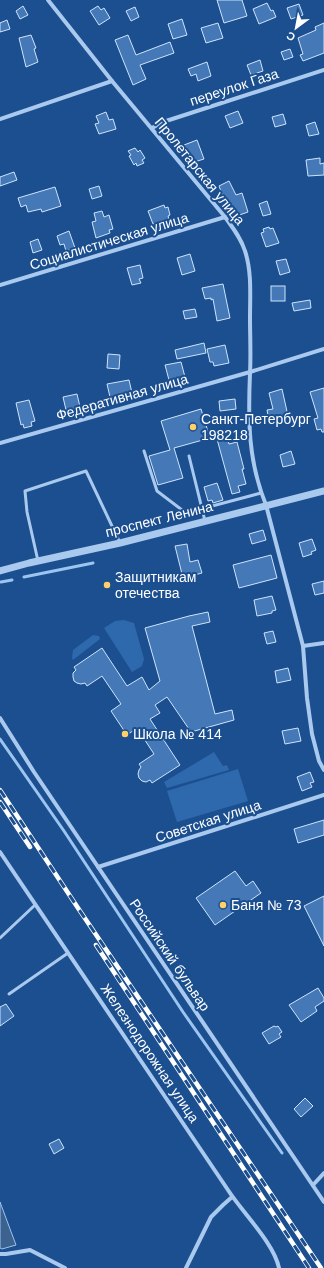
<svg xmlns="http://www.w3.org/2000/svg" width="324" height="1268" viewBox="0 0 324 1268" font-family="Helvetica,sans-serif">
  <rect width="100%" height="100%" fill="#1b4f8f"/>
  <g fill="#2e69ad">
    <polygon points="124,620 134,623 144,659 142,666 132,672 104,628 115,621"/>
    <polygon points="93,635 99,636 100,639 73,660 72,658 73,650"/>
    <polygon points="214,752 223,766 227,765 229,770 167,788 164,782"/>
    <polygon points="238,769 248,801 177,822 167,791"/>
  </g>
  <polygon fill="#3c6290" stroke="#9cc4f0" points="0,1202 16,1245 2,1249 0,1248"/>
  <g fill="none" stroke-linecap="round" stroke-linejoin="round">
    <g stroke="#9cc4f0" stroke-width="3">
      <polyline points="24,577 93,563"/>
      <polyline points="1,582 12,580"/>
      <polyline points="0,739 64,831 183,1012 282,1153"/>
    </g>
  </g>
  <g fill="#4478b7" stroke="#cfe3fa">
    <polygon points="217,0 242,0 247,16 224,23"/>
    <polygon points="267,3 271,11 273,10 276,17 259,24 253,9"/>
    <polygon points="299,4 303,15 291,19 287,8"/>
    <polygon points="23,6 28,15 20,19 16,11"/>
    <polygon points="98,6 101,10 104,8 110,18 99,25 90,11"/>
    <polygon points="135,7 139,17 131,21 126,11"/>
    <polygon points="182,19 187,35 173,39 168,24"/>
    <polygon points="7,20 10,29 0,32 0,23"/>
    <polygon points="218,23 223,38 206,43 201,28"/>
    <polygon points="324,23 324,53 303,61 300,55 303,54 298,38 316,30 315,27"/>
    <polygon points="31,35 36,48 34,49 38,62 26,67 19,38"/>
    <polygon points="128,35 136,55 170,42 174,53 140,65 146,79 133,85 115,40"/>
    <polygon points="290,49 293,57 284,60 281,52"/>
    <polygon points="260,60 263,71 251,75 247,65"/>
    <polygon points="207,62 211,76 198,81 196,74 191,76 188,69"/>
    <polygon points="238,111 243,123 230,128 225,116"/>
    <polygon points="106,112 109,120 113,119 116,129 99,134 95,124 99,123 96,116"/>
    <polygon points="283,114 286,124 275,127 272,117"/>
    <polygon points="315,122 319,134 309,136 306,125"/>
    <polygon points="197,140 204,159 191,163 184,145"/>
    <polygon points="135,148 138,152 140,150 145,158 142,160 144,163 137,166 136,163 134,165 129,156 131,155 128,151"/>
    <polygon points="320,158 320,164 324,163 324,175 308,176 306,160"/>
    <polygon points="14,172 17,180 0,186 0,177"/>
    <polygon points="229,181 236,195 242,193 248,212 231,218 219,186"/>
    <polygon points="99,186 102,196 92,199 89,189"/>
    <polygon points="55,187 61,206 42,212 41,209 28,212 26,205 21,207 18,198"/>
    <polygon points="267,201 271,214 263,216 259,204"/>
    <polygon points="164,205 165,208 168,207 170,215 168,216 169,219 153,224 148,211"/>
    <polygon points="102,211 104,217 109,215 113,229 109,230 110,233 96,238 92,222 96,221 94,213"/>
    <polygon points="269,227 270,229 273,228 279,243 266,247 261,233 264,232 263,229"/>
    <polygon points="69,231 75,248 66,251 64,244 60,245 57,236"/>
    <polygon points="38,239 42,250 33,253 30,242"/>
    <polygon points="190,254 195,271 182,275 177,258"/>
    <polygon points="286,259 290,272 280,275 276,261"/>
    <polygon points="140,265 143,278 139,279 141,283 132,285 127,268"/>
    <polygon points="223,284 230,318 217,321 213,299 211,300 211,298 205,299 202,288"/>
    <rect x="271" y="286" width="14" height="15"/>
    <polygon points="310,300 311,308 294,311 292,303"/>
    <polygon points="195,309 197,317 185,319 183,311"/>
    <polygon points="204,343 206,353 177,359 175,350"/>
    <polygon points="225,345 229,363 214,366 213,362 210,362 207,349"/>
    <polygon points="108,354 120,355 119,369 107,368"/>
    <polygon points="181,362 185,377 169,380 165,365"/>
    <polygon points="129,380 132,393 126,394 127,398 119,400 118,396 110,397 107,384"/>
    <polygon points="324,388 324,432 322,432 321,429 317,430 314,419 318,418 310,392"/>
    <polygon points="282,389 288,416 269,421 267,410 273,409 269,393"/>
    <polygon points="77,394 80,407 66,410 63,397"/>
    <polygon points="235,399 236,409 220,411 219,401"/>
    <polygon points="29,400 35,421 31,422 32,426 24,428 23,424 21,425 16,403"/>
    <polygon points="201,409 210,438 174,448 183,478 158,485 149,456 170,450 161,421"/>
    <polygon points="227,437 229,444 237,442 244,469 242,469 246,484 238,486 240,492 232,494 217,439"/>
    <polygon points="291,451 295,464 283,467 280,455"/>
    <polygon points="217,483 223,500 213,503 212,500 208,501 204,487"/>
    <polygon points="263,530 266,540 252,544 249,534"/>
    <polygon points="312,539 316,550 311,552 312,554 303,557 299,543"/>
    <polygon points="187,544 190,562 198,560 202,573 183,578 175,546"/>
    <polygon points="271,555 277,578 239,588 233,565"/>
    <polygon points="324,581 324,593 315,595 312,584"/>
    <polygon points="272,596 276,610 272,611 272,613 257,616 254,600"/>
    <polygon points="208,612 210,622 192,626 215,714 232,710 234,720 191,732 167,697 155,705 160,713 150,719 180,765 152,783 150,780 146,782 142,781 139,778 138,774 139,770 141,767 139,764 154,754 137,728 127,735 111,711 121,704 102,676 87,686 85,683 81,684 77,683 74,681 73,677 73,673 76,670 74,667 102,648 127,686 142,677 149,690 160,681 145,628 189,616"/>
    <polygon points="273,631 276,642 267,644 264,633"/>
    <polygon points="288,668 291,680 277,683 275,671"/>
    <polygon points="298,728 301,741 285,744 282,731"/>
    <polygon points="310,772 314,782 310,783 312,787 302,791 297,777"/>
    <polygon points="324,820 324,835 298,843 294,829"/>
    <polygon points="235,871 246,886 253,881 261,893 215,925 196,898"/>
    <polygon points="324,896 324,946 304,906"/>
    <polygon points="318,988 324,998 324,1001 315,1007 317,1011 301,1022 289,1005"/>
    <polygon points="6,1004 14,1016 0,1026 0,1007"/>
    <polygon points="274,1026 276,1027 278,1026 282,1032 279,1034 281,1037 269,1044 262,1033"/>
    <polygon points="305,1098 313,1106 301,1117 294,1109"/>
    <polygon points="59,1139 64,1148 54,1154 49,1144"/>
  </g>
  <g fill="none" stroke-linecap="round" stroke-linejoin="round">
    <g stroke="#a9c9ee" stroke-width="3">
      <polyline points="144,451 157,491 186,513 261,493"/>
      <polyline points="189,456 205,521"/>
      <polyline points="38,561 27,512 25,491 86,471 120,543"/>
      <polyline points="0,938 35,905"/>
      <polyline points="9,994 68,953"/>
    </g>
    <g stroke="#a9c9ee" stroke-width="4">
      <path d="M48,0L112,81L225,217C233,228 241,238 245,251C252,272 250,296 250,318C250,336 251,355 250,373C248,420 248,461 266,505L303,646L307,698L312,734L319,761L324,770"/>
      <polyline points="0,119 112,81"/>
      <polyline points="152,128 163,122 324,70"/>
      <polyline points="0,285 225,217"/>
      <polyline points="0,443 250,372 324,349"/>
      <polyline points="303,646 324,643"/>
      <polyline points="0,718 34,772 324,1202"/>
      <path d="M0,852C75,965 153,1077 228,1190C242,1212 274,1243 279,1268"/>
      <polyline points="98,867 324,795"/>
      <polyline points="313,1185 324,1173"/>
      <polyline points="0,1254 6,1254 30,1250 65,1268"/>
      <polyline points="186,1268 211,1217 223,1205 232,1197"/>
    </g>
    <polyline stroke="#a9c9ee" stroke-width="7" points="0,571 29,563 120,543 324,491"/>
    <g stroke="#fff" stroke-width="4.5">
      <g id="rail">
        <polyline points="0,790 78,908 321,1268"/>
        <polyline points="0,802 30,847"/>
        <polyline points="96,945 309,1268"/>
      </g>
    </g>
    <use href="#rail" stroke="#1b4f8f" stroke-width="3" stroke-dasharray="9" stroke-linecap="butt"/>
  </g>
  <g fill="#ffd166" stroke="#1b4f8f" stroke-width="1.5">
    <circle cx="193" cy="427" r="4"/>
    <circle cx="107" cy="585" r="4"/>
    <circle cx="125" cy="734" r="4"/>
    <circle cx="223" cy="905" r="4"/>
  </g>
  <g text-anchor="middle" dominant-baseline="central" stroke-width="4" stroke-linejoin="round" paint-order="stroke">
    <g font-size="14" fill="#fff" stroke="#1b4f8f">
      <text transform="translate(234 87) rotate(-18)">переулок Газа</text>
      <text transform="translate(200 171) rotate(51)">Пролетарская улица</text>
      <text transform="translate(109 241) rotate(-17)">Социалистическая улица</text>
      <text transform="translate(122 397) rotate(-16)">Федеративная улица</text>
      <text transform="translate(159 519) rotate(-14)">проспект Ленина</text>
      <text transform="translate(208 821) rotate(-18)">Советская улица</text>
      <text transform="translate(170 955) rotate(56)">Российский бульвар</text>
      <text transform="translate(150 1053) rotate(56)">Железнодорожная улица</text>
    </g>
    <g font-size="14" fill="#fff" stroke="#1b4f8f" text-anchor="start">
      <text x="201" y="419">Санкт-Петербург<tspan x="201" dy="16">198218</tspan></text>
      <text x="115" y="577">Защитникам<tspan x="115" dy="16">отечества</tspan></text>
      <text x="133" y="734">Школа № 414</text>
      <text x="231" y="905">Баня № 73</text>
    </g>
  </g>
  <g transform="translate(296 28) rotate(212)" stroke="#1b4f8f" stroke-width="3" paint-order="stroke">
  <path d="M0-3L7 15L0 10L-7 15Z" fill="#ffffff"/>
  <text y="-6" font-size="11" font-weight="bold" text-anchor="middle" fill="#ffffff">С</text>
  </g>
</svg>
